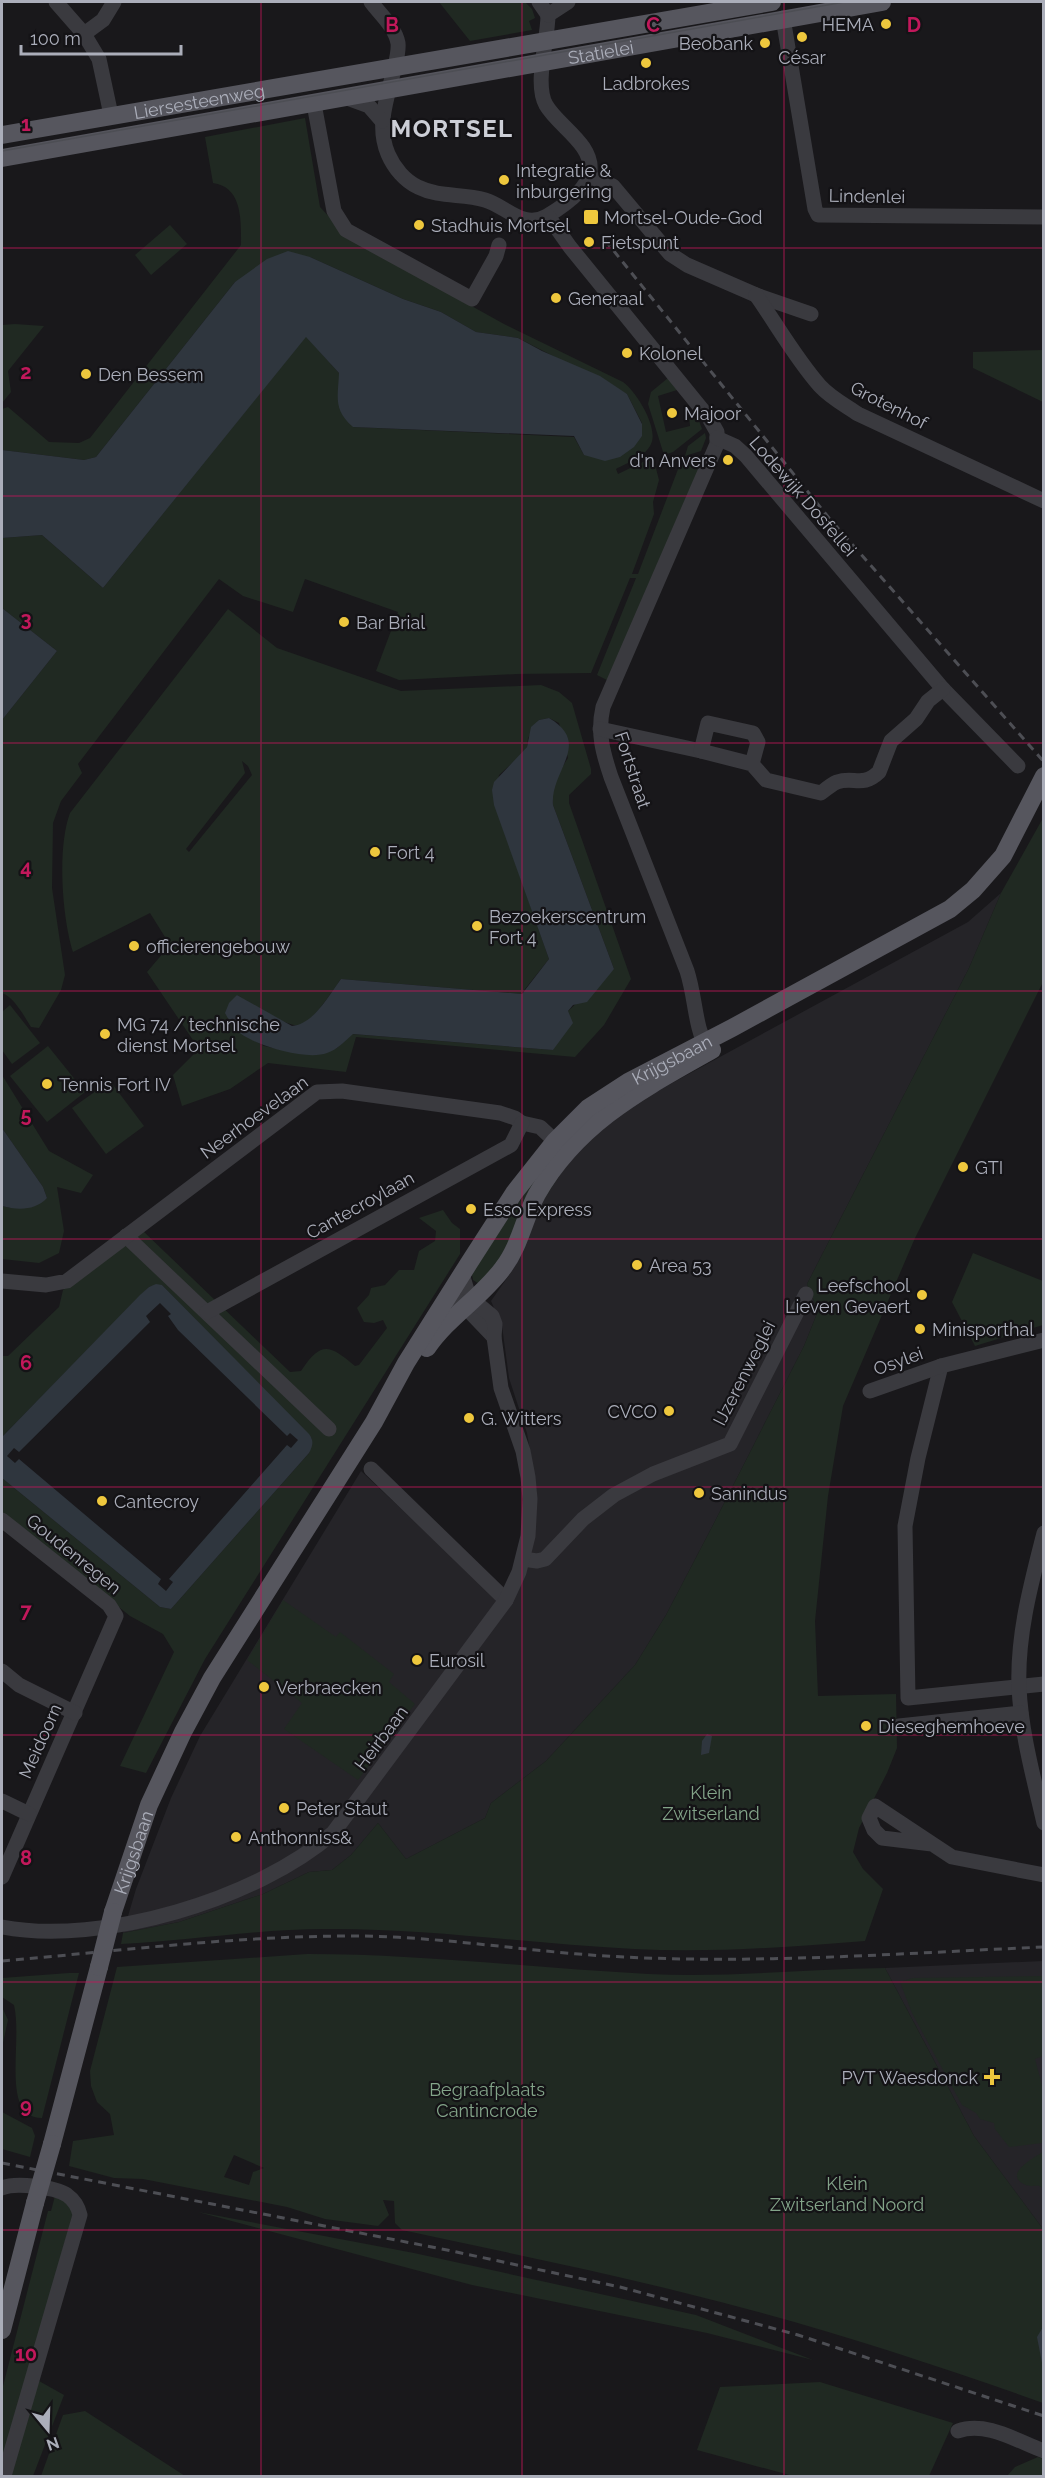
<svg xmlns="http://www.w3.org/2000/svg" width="1045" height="2478" viewBox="0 0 1045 2478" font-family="Raleway,sans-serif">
  <rect width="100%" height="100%" fill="#19181b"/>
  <g fill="#252428">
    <polygon points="1001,893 969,968 807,1284 818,1311 804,1346 713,1525 666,1615 635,1665 546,1761 491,1803 485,1818 406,1859 378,1823 351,1855 332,1870 309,1872 263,1894 179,1922 123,1933 136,1889 171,1798 200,1736 361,1471 507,1608 534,1534 537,1493 527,1433 509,1378 502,1326 491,1301 512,1271 546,1195 576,1152 597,1131 639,1101 968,922"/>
    <polygon points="1043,1961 1043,2229 974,2136 885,1968"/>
  </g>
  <g fill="#202922" fill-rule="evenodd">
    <polygon points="439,2 525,2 532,9 535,18 529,21 532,30 470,41"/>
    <path d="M305,118L320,207L349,238L504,324L623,382C636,391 659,428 651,444C646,456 627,463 616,469L618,474L653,457L659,480L653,502L654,514L632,574H638L680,464L702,458L704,460L609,681L597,675L636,578H630L591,673L517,674L399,680L376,671L398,612L305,579L293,612L243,596L219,579L78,764L82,773L61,801L53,823L52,888L65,975L61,990L39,1028L31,1027C24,1016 14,997 2,993V720L57,651L2,608V538L42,535L103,588L306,336L339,373L353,427L574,437L584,455L642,436V423L627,394L518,338L476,332L441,312L403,299L310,257L235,282L96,457L84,460L2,450V409L8,407L49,442L79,443L90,438L241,245C241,222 243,187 213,183L205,137Z"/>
    <polygon points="170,225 187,244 151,275 135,255"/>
    <polygon points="15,324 44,326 8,371 11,392 2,403 2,325"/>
    <polygon points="1043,350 1043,402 973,368 973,352"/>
    <polygon points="668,378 677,390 658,396 666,432 690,426 689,415 696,413 702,429 673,452 664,455 648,404 651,392"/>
    <polygon points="705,433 706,438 701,451 685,456 688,446"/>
    <path d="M228,609L277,648L401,691L541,685L559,692L572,703L591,769V774L569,795V803L631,979L604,1025L575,1057L356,1037L346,1072L268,1063L230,1089L182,1106L173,1075L199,1049L147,972L170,945L150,913L73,952C62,917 57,848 70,813ZM549,718L559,723L568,758C558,773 551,787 553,805L614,969L568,1011L553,1050L352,1034L337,1048L302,1054L264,1046L235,1029L237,995C250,1002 288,1029 301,1025C313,1022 333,990 341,979L521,994L549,959L495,805L499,775L519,757L527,747L528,738L539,720ZM242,761L248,766L252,775L189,852L186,849L245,773Z"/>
    <path d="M1043,818V982L915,1238L843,1406L828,1496L815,1621L818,1696L896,1694L897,1748L887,1773L859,1828L853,1852L863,1869L883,1889L865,1941C788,1947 711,1953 634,1949C531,1944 428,1928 325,1929C257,1929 189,1941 121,1944L123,1933L179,1922L263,1894L309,1872L332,1870L351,1855L378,1823L406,1859L485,1818L491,1803L546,1761L635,1665L666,1615L713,1525L804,1346L818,1311L807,1284L969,968L1001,893Z"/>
    <polygon points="10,1005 40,1043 12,1064 2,1050 2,1012"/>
    <polygon points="48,1046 85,1092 47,1122 10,1076"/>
    <polygon points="2,1075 49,1151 93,1175 81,1193 57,1187 64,1231 59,1253 39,1263 2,1259 2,1206 11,1208 47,1198 43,1187 2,1128"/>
    <polygon points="110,1081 144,1126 106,1154 72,1108"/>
    <polygon points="605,1105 508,1255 479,1284 473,1280 472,1275 474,1270 539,1172"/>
    <path d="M443,1210L452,1223L460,1229V1254L205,1659L146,1773L120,1766L174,1652L163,1634L130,1616L2,1513V1478L160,1607L171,1609L309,1453L312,1439L162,1285L149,1287L2,1437V1356H8L59,1307L63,1290L142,1230L290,1372L301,1371C321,1341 329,1344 355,1366L359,1365L387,1328L383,1320L374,1323L364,1322L357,1308L369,1295L371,1288L385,1285L399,1270H414L419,1251L435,1241L436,1231L419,1218Z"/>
    <polygon points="973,1253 1043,1281 1043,1325 975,1346 952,1302"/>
    <polygon points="283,1600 336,1637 340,1632 394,1674 389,1682 415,1704 358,1780 284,1729 302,1703 247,1660"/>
    <path d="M307,1954C421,1954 534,1968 648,1974C727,1978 806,1969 885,1968L974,2136L1043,2229V2403C923,2360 801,2321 677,2291C586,2268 493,2250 402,2230L395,2223L394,2201L383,2200L389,2215L378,2226L325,2219L287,2207L143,2179L114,2178L69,2166L73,2141L114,2135L110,2114L97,2102L91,2086L90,2071L117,1967ZM234,2155L264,2168L253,2172L249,2185L224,2177Z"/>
    <path d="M69,1973H79L42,2118C0,2118 23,2043 14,2005L2,1997V1978Z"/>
    <polygon points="1043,1976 1043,2056 1035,2059 1043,2089 1043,2145 1042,2143 1009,2147 995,2129 994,2123 980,2119 976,2113 962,2105 912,2013 900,1982 913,1978"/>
    <polygon points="2,2007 8,2020 2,2047"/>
    <polygon points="2,2112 32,2128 35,2136 30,2157 2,2149"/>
    <path d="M1043,2152V2189C1038,2183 1034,2188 1026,2185C1001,2175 1035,2157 1043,2152Z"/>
    <polygon points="55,2196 63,2197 73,2213 2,2464 2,2390 48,2211 51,2211"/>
    <polygon points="198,2212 414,2253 696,2315 813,2360 707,2333 472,2285"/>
    <polygon points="39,2381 64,2395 33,2476 9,2476"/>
    <polygon points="820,2382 953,2423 929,2476 793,2476 697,2450 720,2387"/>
    <polygon points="85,2411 185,2476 41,2476 63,2415"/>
    <polygon points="1038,2457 1043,2459 1043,2476 1007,2476 1015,2467"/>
  </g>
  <g fill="#2f363e" fill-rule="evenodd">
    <path d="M288,251L310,257L403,299L441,312L476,332L518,338L542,351L600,376L627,394L642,424V436L634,447L620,457L605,461L584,455L574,436L353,427C333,410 338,397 339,373L306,337L103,588L42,535L2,538V450L84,460L96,457L235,282L267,259Z"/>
    <polygon points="2,608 57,651 2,720"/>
    <path d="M549,718C593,744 550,770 553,805L614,969L587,1002L573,1005L568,1011L573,1023L553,1050L353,1034C345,1041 337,1050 327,1053C306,1061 251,1045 235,1029C231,1025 228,1018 225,1013L229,1003L237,995L292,1026C314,1024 328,996 341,979L522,994L549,959L494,805L492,790L494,782L527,747L531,727L539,720Z"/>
    <path d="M2,1128L43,1187L47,1198C35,1211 17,1210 2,1206Z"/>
    <path d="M156,1284L162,1285L309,1434C314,1441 313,1445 309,1453L171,1609L160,1607L2,1478V1437L140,1295L149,1287ZM160,1303L171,1314L168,1316L178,1330L287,1436L290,1433L298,1440L291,1448L287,1445L169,1579L173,1582L166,1591L158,1584L161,1579L19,1459L15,1463L7,1456L14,1448L19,1452L150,1322L146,1316Z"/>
    <polygon points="707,1734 712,1736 709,1753 701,1755 702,1741"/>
    <polygon points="1043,2327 1043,2368 1037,2337"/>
  </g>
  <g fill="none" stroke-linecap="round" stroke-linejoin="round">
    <g stroke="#3a3a3f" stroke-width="15">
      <polyline points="56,2 84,34"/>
      <path d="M371,2C380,14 395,27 398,43C399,52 396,61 394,70C387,98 376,126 388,154C394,168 405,181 418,187C440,198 462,193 485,200C506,206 523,230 547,216C562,207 588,190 590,171C593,144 558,126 546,105C534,84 548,40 548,15"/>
      <polyline points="539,2 548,15"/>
      <polyline points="548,15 568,2"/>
      <polyline points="783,18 815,209 818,215 1044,217"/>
      <polyline points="347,98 369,106 382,121"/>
      <polyline points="314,104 334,211 346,230 472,299 496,256 499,245"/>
      <polyline points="111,115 99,59 84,34 103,20 114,2"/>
      <polyline points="589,177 613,186 670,254 687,265 756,295 811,314"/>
      <path d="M548,216L570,247L709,418L717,432V444L603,707C597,733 603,753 611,777L687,971C696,999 694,1025 708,1051"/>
      <path d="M756,295C777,325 796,359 820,386C831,398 845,405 858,414L1044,501"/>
      <polyline points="717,438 735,446 746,456 943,689 1018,766"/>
      <polyline points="600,729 701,751"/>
      <path d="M752,764L758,742L753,733L708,723L701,751L752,764L766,780L821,793C826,789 832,784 837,782C854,776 862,788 879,772L891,741L916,719L928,701L943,689"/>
      <polyline points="126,1236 329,1429"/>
      <polyline points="462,1274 471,1303 472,1314 494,1337"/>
      <polyline points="2,1281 46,1285 67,1281 317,1092 342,1091 500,1113 515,1118 522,1123 540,1127 555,1141"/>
      <polyline points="207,1312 511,1145 522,1123"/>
      <polyline points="941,1366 918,1458 905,1526 908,1698 1044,1684"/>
      <polyline points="870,1391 941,1366 1044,1340"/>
      <polyline points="371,1469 506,1600"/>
      <polyline points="2,1520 109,1605 116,1616 2,1877"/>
      <path d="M1044,1533C1031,1584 1017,1635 1019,1687C1021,1733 1034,1779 1044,1823"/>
      <polyline points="523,1559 537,1561 545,1559 583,1519 614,1495 653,1474 730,1444 806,1294"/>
      <polyline points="2,1671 19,1685 75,1713"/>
      <polyline points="899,1726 1021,1713"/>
      <polyline points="2,1801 29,1814"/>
      <polyline points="932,1844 882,1838 874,1830 869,1818 875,1806 952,1857 1044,1875"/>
      <path d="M2,1927C102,1946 257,1899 333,1833L506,1600L519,1572L528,1536L530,1499L528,1477L523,1451L501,1388L494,1337L495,1324L492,1316L480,1306L446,1298"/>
      <path d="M2,2188C15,2182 55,2187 67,2195C74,2200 78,2206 80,2215L4,2476"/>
      <path d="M958,2431C986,2421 1017,2441 1044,2451"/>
    </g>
    <g stroke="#56565e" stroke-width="18">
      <path id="s1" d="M2,135L772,2"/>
      <path id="s2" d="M2,158L882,2"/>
      <path d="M427,1348C448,1317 481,1298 503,1268C520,1246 524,1218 537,1194C578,1122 643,1089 712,1050"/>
      <path id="s3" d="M113,1912L149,1805L183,1732L212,1678L374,1422L406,1363L469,1263L514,1193L555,1141L588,1108L628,1082L732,1028L950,909L973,890L1003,856L1044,776"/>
      <polyline points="52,2144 99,1967"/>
      <polyline points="2,2330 35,2203"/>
    </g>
    <polyline stroke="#4d4e54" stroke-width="1.5" points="2,151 844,2"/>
    <g stroke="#4d4e54" stroke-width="3" stroke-dasharray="8 6" stroke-linecap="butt">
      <polyline points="605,240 829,518 1044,762"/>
      <path d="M2,1961C118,1951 235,1936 352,1936C443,1936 533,1953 624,1957C764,1964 904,1953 1044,1947"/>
      <polyline points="2,2163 447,2250 620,2287 798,2335 1044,2416"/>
    </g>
    <g stroke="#56565e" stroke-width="18">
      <polyline points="99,1967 113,1912"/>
      <polyline points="35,2203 52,2144"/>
    </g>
  </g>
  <path fill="none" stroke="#c2185b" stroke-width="1.5" stroke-opacity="0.55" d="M261,2V2476M522,2V2476M784,2V2476M2,248H1044M2,496H1044M2,743H1044M2,991H1044M2,1239H1044M2,1487H1044M2,1735H1044M2,1982H1044M2,2230H1044"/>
  <g fill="#eec73d" stroke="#141316" stroke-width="2">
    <circle cx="886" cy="24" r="6"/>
    <circle cx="802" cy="37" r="6"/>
    <circle cx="765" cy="43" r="6"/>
    <circle cx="646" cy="63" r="6"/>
    <circle cx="504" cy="180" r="6"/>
    <rect x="583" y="209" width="16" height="16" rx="3"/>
    <circle cx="419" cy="225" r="6"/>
    <circle cx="589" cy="242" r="6"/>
    <circle cx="556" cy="298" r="6"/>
    <circle cx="627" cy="353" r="6"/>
    <circle cx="86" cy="374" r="6"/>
    <circle cx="672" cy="413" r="6"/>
    <circle cx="728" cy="460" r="6"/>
    <circle cx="344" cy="622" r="6"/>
    <circle cx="375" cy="852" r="6"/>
    <circle cx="477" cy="926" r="6"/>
    <circle cx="134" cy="946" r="6"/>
    <circle cx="105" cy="1034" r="6"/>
    <circle cx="47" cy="1084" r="6"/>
    <circle cx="963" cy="1167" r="6"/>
    <circle cx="471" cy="1209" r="6"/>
    <circle cx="637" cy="1265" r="6"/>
    <circle cx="922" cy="1295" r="6"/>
    <circle cx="920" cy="1329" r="6"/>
    <circle cx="669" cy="1411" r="6"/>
    <circle cx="469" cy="1418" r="6"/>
    <circle cx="699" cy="1493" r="6"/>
    <circle cx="102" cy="1501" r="6"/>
    <circle cx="417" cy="1660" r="6"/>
    <circle cx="264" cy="1687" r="6"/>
    <circle cx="866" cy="1726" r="6"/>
    <circle cx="284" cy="1808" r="6"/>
    <circle cx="236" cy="1837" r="6"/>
    <path d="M989 2068h6v6h6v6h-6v6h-6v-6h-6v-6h6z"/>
  </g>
  <g text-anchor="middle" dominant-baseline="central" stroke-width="4.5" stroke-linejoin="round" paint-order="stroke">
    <g font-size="18" fill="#abaeba" stroke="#141316" text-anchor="start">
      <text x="874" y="24" text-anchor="end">HEMA</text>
      <text x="753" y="43" text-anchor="end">Beobank</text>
      <text x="802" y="57" text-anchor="middle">César</text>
      <text x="646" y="83" text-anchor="middle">Ladbrokes</text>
      <text x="516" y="170">Integratie &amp;<tspan x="516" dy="21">inburgering</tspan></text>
      <text x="604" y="217">Mortsel-Oude-God</text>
      <text x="431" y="225">Stadhuis Mortsel</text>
      <text x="601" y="242">Fietspunt</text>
      <text x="568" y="298">Generaal</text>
      <text x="639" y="353">Kolonel</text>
      <text x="98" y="374">Den Bessem</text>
      <text x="684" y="413">Majoor</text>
      <text x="716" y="460" text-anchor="end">d'n Anvers</text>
      <text x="356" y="622">Bar Brial</text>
      <text x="387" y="852">Fort 4</text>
      <text x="489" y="916">Bezoekerscentrum<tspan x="489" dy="21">Fort 4</tspan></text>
      <text x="146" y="946">officierengebouw</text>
      <text x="117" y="1024">MG 74 / technische<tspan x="117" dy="21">dienst Mortsel</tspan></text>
      <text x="59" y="1084">Tennis Fort IV</text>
      <text x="975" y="1167">GTI</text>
      <text x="483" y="1209">Esso Express</text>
      <text x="649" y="1265">Area 53</text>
      <text x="910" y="1285" text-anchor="end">Leefschool<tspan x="910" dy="21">Lieven Gevaert</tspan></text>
      <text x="932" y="1329">Minisporthal</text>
      <text x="657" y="1411" text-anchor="end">CVCO</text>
      <text x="481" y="1418">G. Witters</text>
      <text x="711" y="1493">Sanindus</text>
      <text x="114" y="1501">Cantecroy</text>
      <text x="429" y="1660">Eurosil</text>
      <text x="276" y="1687">Verbraecken</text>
      <text x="878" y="1726">Dieseghemhoeve</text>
      <text x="296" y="1808">Peter Staut</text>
      <text x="248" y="1837">Anthonniss&amp;</text>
      <text x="978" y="2077" text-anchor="end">PVT Waesdonck</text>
    </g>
    <g font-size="18" fill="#abaeba" stroke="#141316">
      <text stroke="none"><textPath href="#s2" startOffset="608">Statielei</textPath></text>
      <text stroke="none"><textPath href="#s1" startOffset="200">Liersesteenweg</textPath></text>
      <text transform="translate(867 196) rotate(1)">Lindenlei</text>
      <text transform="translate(889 405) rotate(27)">Grotenhof</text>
      <text transform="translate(803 496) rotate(49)">Lodewijk Dosfellei</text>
      <text transform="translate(633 770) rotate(72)">Fortstraat</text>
      <text stroke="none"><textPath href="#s3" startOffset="1036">Krijgsbaan</textPath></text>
      <text transform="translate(254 1117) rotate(-36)">Neerhoevelaan</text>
      <text transform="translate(360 1205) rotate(-29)">Cantecroylaan</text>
      <text transform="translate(898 1361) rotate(-20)">Osylei</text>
      <text transform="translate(744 1373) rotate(-63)">IJzerenweglei</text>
      <text transform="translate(74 1554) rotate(39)">Goudenregen</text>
      <text transform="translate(381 1738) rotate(-53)">Heirbaan</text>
      <text transform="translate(40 1741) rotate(-66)">Meidoorn</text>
      <text stroke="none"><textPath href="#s3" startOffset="63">Krijgsbaan</textPath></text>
    </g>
    <g font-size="18" fill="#83a489" stroke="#141316">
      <text x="711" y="1792">Klein<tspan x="711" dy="21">Zwitserland</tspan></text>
      <text x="487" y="2089">Begraafplaats<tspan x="487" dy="21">Cantincrode</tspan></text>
      <text x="847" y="2183">Klein<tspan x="847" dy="21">Zwitserland Noord</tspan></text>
    </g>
    <g font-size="24" font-weight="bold" letter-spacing="1.5" fill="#ccced6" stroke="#141316">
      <text x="452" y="128">MORTSEL</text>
    </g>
  </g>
  <g font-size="20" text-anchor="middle" font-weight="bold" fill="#c2185b" stroke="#141316" stroke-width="4.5" stroke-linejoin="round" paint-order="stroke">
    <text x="392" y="32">B</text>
    <text x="653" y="32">C</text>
    <text x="914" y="32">D</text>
    <text x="26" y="131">1</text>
    <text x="26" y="379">2</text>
    <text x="26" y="626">3</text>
    <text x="26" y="874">4</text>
    <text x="26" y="1122">5</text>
    <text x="26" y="1370">6</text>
    <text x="26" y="1618">7</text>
    <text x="26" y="1865">8</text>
    <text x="26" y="2113">9</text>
    <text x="26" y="2361">10</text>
  </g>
  <rect width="1045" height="2478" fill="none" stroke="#abaeba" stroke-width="6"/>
  <g transform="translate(48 2430) rotate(161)" stroke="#141316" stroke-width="4.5" paint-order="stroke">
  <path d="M0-4.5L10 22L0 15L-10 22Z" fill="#abaeba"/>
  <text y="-9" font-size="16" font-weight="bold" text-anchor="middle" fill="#abaeba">N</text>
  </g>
  <path d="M21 45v9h160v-9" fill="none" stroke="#abaeba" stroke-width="3"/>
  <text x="30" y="45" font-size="18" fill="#abaeba" stroke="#141316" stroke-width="4.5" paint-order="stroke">100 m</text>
</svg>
